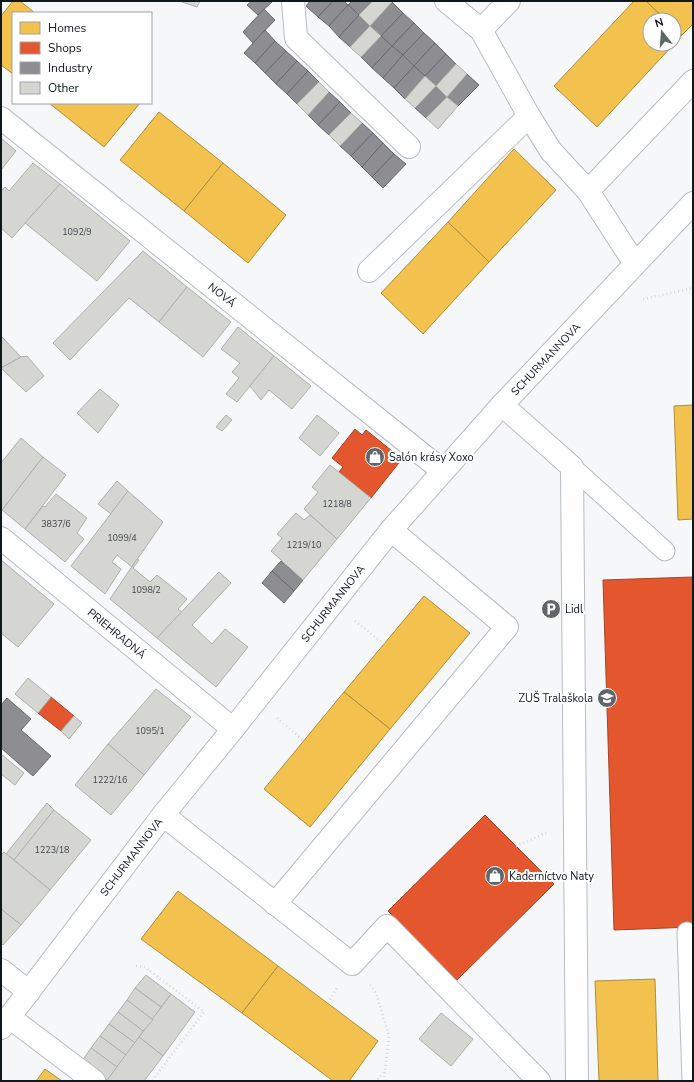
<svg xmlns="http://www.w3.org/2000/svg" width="694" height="1082" viewBox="0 0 694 1082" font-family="'Nunito Sans',sans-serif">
  <rect width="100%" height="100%" fill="#f5f7f9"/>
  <g fill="#f2c14e" stroke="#ae8e3f">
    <polygon points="13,1 20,1 35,13 13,13 13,74 1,65 1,16"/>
    <polygon points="634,1 646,1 666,20 650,20 650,44 674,44 597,127 554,86"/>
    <polygon points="646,1 693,1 693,24 682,35 674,27 674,20 666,20"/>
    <polygon points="674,27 682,35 674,44"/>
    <polygon points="49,103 140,103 104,147"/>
    <polygon points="159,112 223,163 184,211 120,160"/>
    <polygon points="514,149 556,190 489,262 448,222"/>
    <polygon points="223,163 286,215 248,263 184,211"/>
    <polygon points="448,222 489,262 423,334 381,293"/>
    <polygon points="693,405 693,519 678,520 674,406"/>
    <polygon points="424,596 470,633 390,729 344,692"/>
    <polygon points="344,692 390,729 310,827 264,789"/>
    <polygon points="178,891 278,966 242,1013 141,939"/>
    <polygon points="278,966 378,1041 349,1081 333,1081 242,1013"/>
    <polygon points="655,979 658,1081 599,1081 595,981"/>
    <polygon points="45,1069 62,1081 36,1081"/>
  </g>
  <g fill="#e4572e" stroke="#a44429">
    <polygon points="355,429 362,435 366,430 402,459 371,498 339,472 343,467 332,458"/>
    <polygon points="693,577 693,927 614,930 603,580"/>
    <polygon points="51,697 74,716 61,731 38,713"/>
    <polygon points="485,815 554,884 457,980 388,911"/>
  </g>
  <g fill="#8d8d92" stroke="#676a6f">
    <polygon points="252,1 273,1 258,15 247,5"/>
    <polygon points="310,1 333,1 318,17 306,6"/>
    <polygon points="333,1 344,1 348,5 329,26 318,17"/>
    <polygon points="352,1 373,1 359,15 348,5"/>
    <polygon points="392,2 403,13 381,36 370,26"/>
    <polygon points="348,5 359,15 339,37 329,26"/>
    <polygon points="264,9 275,20 253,43 243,32"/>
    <polygon points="403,13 414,23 392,46 381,36"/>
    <polygon points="359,15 370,26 350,47 339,37"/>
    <polygon points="414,23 424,33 403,55 392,46"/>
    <polygon points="265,30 275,41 255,63 244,53"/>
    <polygon points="424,33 435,43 414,66 403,55"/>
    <polygon points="381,36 392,46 372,68 361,57"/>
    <polygon points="275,41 286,51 265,73 255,63"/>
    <polygon points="435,43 446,54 425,76 414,66"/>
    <polygon points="392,46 403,55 383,78 372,68"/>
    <polygon points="286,51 297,61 276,84 265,73"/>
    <polygon points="446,54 456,64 436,86 425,76"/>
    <polygon points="403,55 414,66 394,88 383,78"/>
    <polygon points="297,61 308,71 287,94 276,84"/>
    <polygon points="414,66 425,76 405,99 394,88"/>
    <polygon points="308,71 319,82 297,104 287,94"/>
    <polygon points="467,74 479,85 458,106 447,97"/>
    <polygon points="436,86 447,97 426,118 415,108"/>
    <polygon points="329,92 340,102 318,125 308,115"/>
    <polygon points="340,102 351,113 329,135 318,125"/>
    <polygon points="362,123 373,133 351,156 340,146"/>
    <polygon points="373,133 383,143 362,167 351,156"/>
    <polygon points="383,143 394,154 372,177 362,167"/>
    <polygon points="394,154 406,164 383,188 372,177"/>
    <polygon points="281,561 303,580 294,591 272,571"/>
    <polygon points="272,571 294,591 284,603 262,583"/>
    <polygon points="7,698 31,719 21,730 51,756 33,776 1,748 1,705"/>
  </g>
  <g fill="#d5d5d1" stroke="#afafab">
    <polygon points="179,1 200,1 197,7"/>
    <polygon points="373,1 391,1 392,2 370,26 359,15"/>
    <polygon points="370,26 381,36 361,57 350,47"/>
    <polygon points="456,64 467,74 447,97 436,86"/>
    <polygon points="425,76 436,86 415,108 405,99"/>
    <polygon points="319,82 329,92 308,115 297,104"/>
    <polygon points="447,97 458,106 438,129 426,118"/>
    <polygon points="351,113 362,123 340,146 329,135"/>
    <polygon points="1,138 16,151 1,170"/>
    <polygon points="33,163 60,184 12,238 1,228 1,191 5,187 9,191"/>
    <polygon points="60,184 130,241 97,281 25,223"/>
    <polygon points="143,251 187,287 159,322 129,298 70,360 53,343"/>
    <polygon points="187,287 231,322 203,357 159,322"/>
    <polygon points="238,327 274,356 237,402 226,394 239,378 232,372 240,363 221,349"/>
    <polygon points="1,336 21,357 1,368"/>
    <polygon points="27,356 44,376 26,392 1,368 21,357"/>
    <polygon points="274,356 311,386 292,409 269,390 261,400 250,386"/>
    <polygon points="100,389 119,405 98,433 77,413"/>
    <polygon points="226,415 232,420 222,431 216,427"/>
    <polygon points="317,415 339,433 320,456 299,438"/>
    <polygon points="21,438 43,457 2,510 1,509 1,463"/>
    <polygon points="43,457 66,475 25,529 2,510"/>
    <polygon points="330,465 371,498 337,539 304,509 318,492 312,487"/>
    <polygon points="117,481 128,491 111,514 98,504"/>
    <polygon points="128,491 163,522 132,567 117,555 112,562 121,569 105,594 71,566"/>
    <polygon points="56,494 87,518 77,533 84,539 65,562 25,529 43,506 45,507"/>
    <polygon points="296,513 304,520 310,515 337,539 303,580 271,551 282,538 277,534"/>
    <polygon points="137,559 139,560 133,568 150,582 157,575 187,599 178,609 182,612 157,638 110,599"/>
    <polygon points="1,560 54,604 18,647 1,633"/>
    <polygon points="219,572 231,583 192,625 212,644 225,629 248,647 216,687 157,638"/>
    <polygon points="28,678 51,697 38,713 15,694"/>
    <polygon points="156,689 191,717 144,775 108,744"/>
    <polygon points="74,716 82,723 69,739 61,731"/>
    <polygon points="108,744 144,775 111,815 75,785"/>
    <polygon points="1,754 24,773 15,785 1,774"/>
    <polygon points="47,803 54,810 14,860 6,854"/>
    <polygon points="54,810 91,840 50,890 14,860"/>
    <polygon points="4,852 50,890 21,925 1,909 1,855"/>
    <polygon points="1,909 21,925 3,945 1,943"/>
    <polygon points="146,975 171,994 161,1007 135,988"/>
    <polygon points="135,988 161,1007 153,1020 127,1000"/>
    <polygon points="171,994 195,1012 163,1056 139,1037"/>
    <polygon points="127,1000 153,1020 143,1031 118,1012"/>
    <polygon points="118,1012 143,1031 135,1043 109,1024"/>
    <polygon points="441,1013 473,1039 451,1066 419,1039"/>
    <polygon points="109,1024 135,1043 126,1055 100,1036"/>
    <polygon points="100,1036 126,1055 117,1067 91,1048"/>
    <polygon points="139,1037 163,1056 144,1081 108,1081 107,1080"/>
    <polygon points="91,1048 117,1067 107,1080 82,1061"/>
  </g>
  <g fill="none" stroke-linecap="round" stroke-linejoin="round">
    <g stroke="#b7bdc0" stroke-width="21">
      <g id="service">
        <polyline points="572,467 665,551"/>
        <polyline points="687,932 692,1081"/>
      </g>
    </g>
    <g stroke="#b7bdc0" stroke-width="24">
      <g id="minor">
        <polyline points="293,1 296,38 409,147"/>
        <polyline points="446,1 481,30 529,116 551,151 588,191 635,264"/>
        <polyline points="481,30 509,1"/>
        <path id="s1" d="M1,118L443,471"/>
        <polyline points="588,191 693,81"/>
        <polyline points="369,271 529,116"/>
        <polyline points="502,405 572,467 577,1081"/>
        <path id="s2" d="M1,538L233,729"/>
        <polyline points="163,815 352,964 387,926 539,1081"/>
        <polyline points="275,904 507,627 391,530"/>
        <polyline points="1,970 29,992"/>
        <polyline points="9,1017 94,1081"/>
        <path id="s3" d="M1,1028L163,815L233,729L391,530L502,405L693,203"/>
      </g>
    </g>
    <g stroke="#d6d7d9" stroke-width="2.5" stroke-dasharray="1 3" stroke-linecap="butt">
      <polyline points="643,299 693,288"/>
      <polyline points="355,621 384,644"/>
      <polyline points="277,718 304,741"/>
      <polyline points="516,846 546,833"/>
      <polyline points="136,966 145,967 204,1012 152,1081"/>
      <polyline points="370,985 376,993 389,1036 385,1071 376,1081"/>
      <polyline points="328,1003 337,988"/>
      <polyline points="384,1081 385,1072"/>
    </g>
    <use href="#service" stroke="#fefefe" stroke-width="19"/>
    <use href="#minor" stroke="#fefefe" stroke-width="22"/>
  </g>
  <defs>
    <g id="shop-disc" transform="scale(1)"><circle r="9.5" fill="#5f666a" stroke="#fff"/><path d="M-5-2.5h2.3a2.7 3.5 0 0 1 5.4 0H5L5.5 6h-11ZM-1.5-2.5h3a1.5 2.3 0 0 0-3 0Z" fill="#fff"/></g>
    <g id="parking-disc" transform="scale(1)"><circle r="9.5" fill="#5f666a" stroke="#fff"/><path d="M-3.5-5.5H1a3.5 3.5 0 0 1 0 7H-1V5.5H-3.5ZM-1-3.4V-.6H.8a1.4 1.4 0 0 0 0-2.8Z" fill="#fff"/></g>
    <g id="school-disc" transform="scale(1)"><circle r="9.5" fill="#5f666a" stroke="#fff"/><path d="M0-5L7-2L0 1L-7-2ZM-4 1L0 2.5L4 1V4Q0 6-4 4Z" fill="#fff"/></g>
  </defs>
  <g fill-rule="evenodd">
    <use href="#shop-disc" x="375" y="457"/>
    <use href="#parking-disc" x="551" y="609"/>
    <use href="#school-disc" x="607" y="698"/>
    <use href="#shop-disc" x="495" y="876"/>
  </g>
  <g text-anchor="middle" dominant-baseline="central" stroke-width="4" stroke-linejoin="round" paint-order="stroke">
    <g font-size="9" fill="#40474a">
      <text x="77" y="232">1092/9</text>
      <text x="337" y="504">1218/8</text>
      <text x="56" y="524">3837/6</text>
      <text x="122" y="538">1099/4</text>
      <text x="304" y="545">1219/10</text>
      <text x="146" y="590">1098/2</text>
      <text x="150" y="731">1095/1</text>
      <text x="110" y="780">1222/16</text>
      <text x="52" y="850">1223/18</text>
    </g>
    <g font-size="11" fill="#0e181d" stroke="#fff">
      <text stroke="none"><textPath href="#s1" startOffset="283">NOVÁ</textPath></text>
      <text stroke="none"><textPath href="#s3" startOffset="863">SCHURMANNOVA</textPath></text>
      <text stroke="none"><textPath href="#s3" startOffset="539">SCHURMANNOVA</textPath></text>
      <text stroke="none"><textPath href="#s2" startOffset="150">PRIEHRADNÁ</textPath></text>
      <text stroke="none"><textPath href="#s3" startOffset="215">SCHURMANNOVA</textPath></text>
    </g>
    <g font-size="11" fill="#0e181d" stroke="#fff" text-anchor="start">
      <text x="389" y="457">Salón krásy Xoxo</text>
      <text x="565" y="609">Lidl</text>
      <text x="593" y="698" text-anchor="end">ZUŠ Tralaškola</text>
      <text x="509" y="876">Kaderníctvo Naty</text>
    </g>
  </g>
  <rect width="694" height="1082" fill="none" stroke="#0e181d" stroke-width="4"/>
  <rect x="12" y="12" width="140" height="92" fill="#ffffff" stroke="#9fa3a5"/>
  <rect x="20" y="22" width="20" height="12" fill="#f2c14e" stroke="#9fa3a5"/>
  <text x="48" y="32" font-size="12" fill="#0e181d">Homes</text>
  <rect x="20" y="42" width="20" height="12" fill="#e4572e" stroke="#9fa3a5"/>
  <text x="48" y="52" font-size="12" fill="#0e181d">Shops</text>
  <rect x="20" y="62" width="20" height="12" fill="#8d8d92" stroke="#9fa3a5"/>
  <text x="48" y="72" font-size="12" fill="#0e181d">Industry</text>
  <rect x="20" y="82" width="20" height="12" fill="#d5d5d1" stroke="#9fa3a5"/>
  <text x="48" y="92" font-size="12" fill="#0e181d">Other</text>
  <g transform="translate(662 32) rotate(343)"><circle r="19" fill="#ffffff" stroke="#9fa3a5"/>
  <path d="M0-3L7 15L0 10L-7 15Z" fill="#5f666a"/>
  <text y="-6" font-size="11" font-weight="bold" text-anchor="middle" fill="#0e181d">N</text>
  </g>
</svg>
